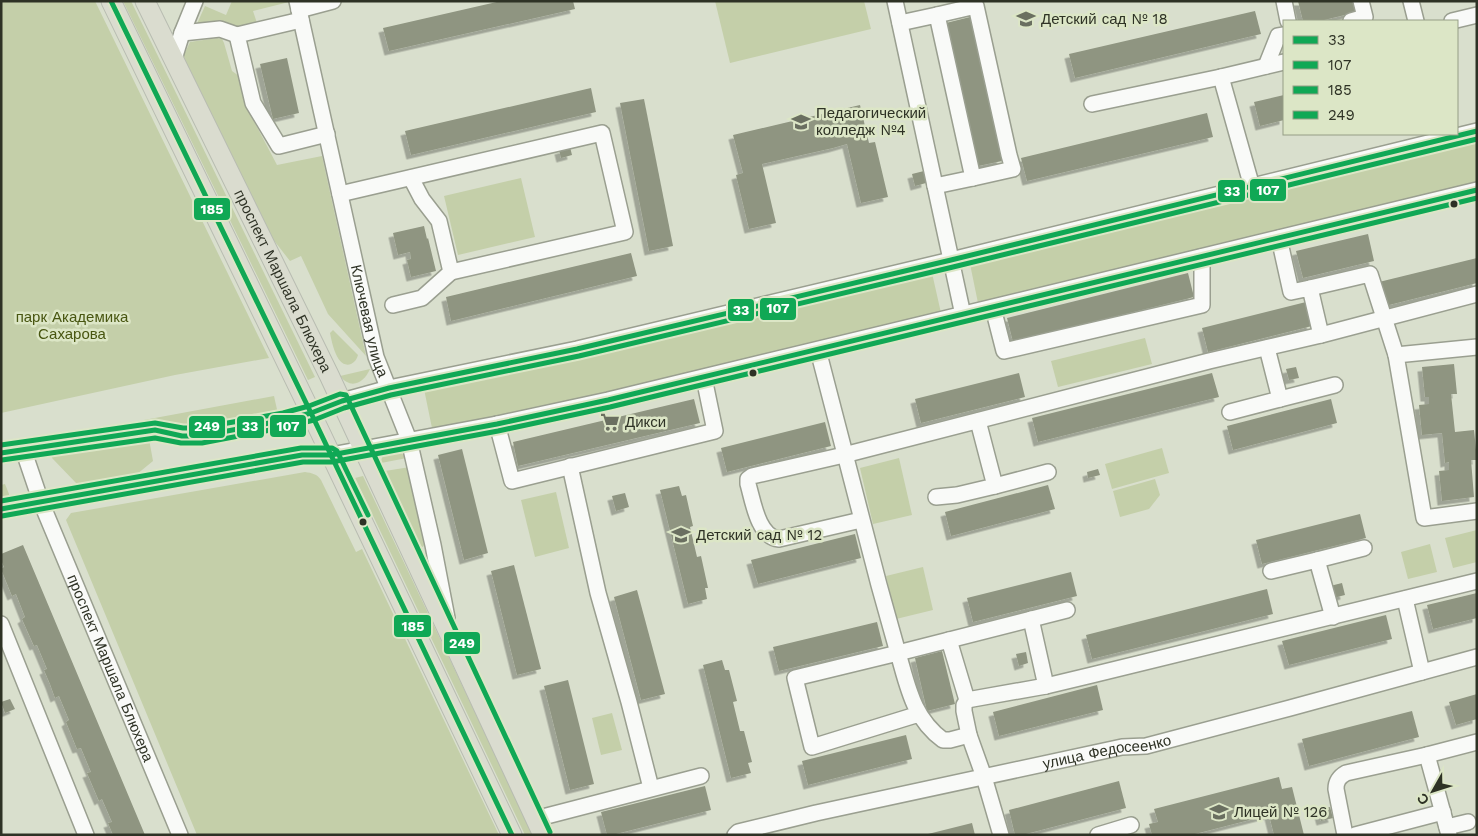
<svg xmlns="http://www.w3.org/2000/svg" width="1478" height="836" viewBox="0 0 1478 836" font-family="'Work Sans',sans-serif">
  <defs>
    <filter id="shadow"><feDropShadow dx="-4.5" dy="4.5" stdDeviation="0" flood-color="#0004"/></filter>
  </defs>
  <rect width="100%" height="100%" fill="#d9dfcd"/>
  <g fill="#c4cfa9">
    <polygon points="1,1 95,1 269,358 175,375 1,413"/>
    <polygon points="123,1 131,1 315,377 308,380"/>
    <polygon points="232,1 289,1 289,2 253,11 257,23 237,28 196,26 205,6 226,15"/>
    <polygon points="715,1 864,1 871,29 730,63"/>
    <polygon points="217,38 222,39 224,43 232,71 239,76 246,106 277,165 322,156 366,356 328,314 301,256 290,261 272,238 183,57 190,42"/>
    <polygon points="1477,141 1477,183 978,303 970,264"/>
    <polygon points="521,178 535,237 458,255 444,196"/>
    <polygon points="932,273 941,313 597,395 496,417 432,428 424,389 586,356"/>
    <path d="M333,330L358,355C357,359 355,362 351,364C337,369 332,343 330,333Z"/>
    <polygon points="1145,338 1152,364 1058,387 1051,361"/>
    <path d="M370,369C364,383 351,390 340,376Z"/>
    <polygon points="274,396 278,414 193,428 144,420"/>
    <polygon points="147,436 149,439 153,461 131,479 78,489 77,484 52,458 51,452"/>
    <polygon points="1162,448 1169,473 1112,489 1105,464"/>
    <path d="M392,451L400,452L407,458L381,463C381,455 386,453 392,451Z"/>
    <polygon points="899,458 912,515 873,524 860,468"/>
    <polygon points="410,467 424,545 423,547 420,546 385,471"/>
    <path d="M305,472C312,473 317,474 321,480L356,552L362,549L499,835H197L66,520L71,513Z"/>
    <polygon points="363,476 533,835 525,835 355,478"/>
    <polygon points="1155,479 1160,495 1149,509 1120,517 1113,491"/>
    <polygon points="5,484 9,494 9,498 6,501 1,502 1,485"/>
    <polygon points="556,492 569,548 535,557 521,500"/>
    <polygon points="1477,530 1477,562 1453,568 1445,538"/>
    <polygon points="1430,544 1437,572 1408,579 1401,552"/>
    <polygon points="923,567 933,610 896,619 886,576"/>
    <polygon points="612,713 622,750 601,755 592,718"/>
  </g>
  <g fill="#8f9581" filter="url(#shadow)">
    <polygon points="501,1 573,1 575,9 389,51 383,28"/>
    <polygon points="1298,1 1355,1 1357,12 1320,21 1303,21"/>
    <polygon points="1255,11 1261,34 1075,78 1069,54"/>
    <polygon points="970,17 1002,161 978,166 946,23"/>
    <polygon points="287,58 299,113 273,119 260,64"/>
    <polygon points="591,88 596,112 411,155 405,131"/>
    <polygon points="1284,95 1284,120 1260,126 1254,102"/>
    <polygon points="644,99 673,246 649,251 620,103"/>
    <polygon points="860,105 869,143 875,142 888,197 861,203 847,144 833,148 762,164 776,223 749,229 736,175 743,173 733,135"/>
    <polygon points="1207,113 1213,137 1027,181 1021,158"/>
    <polygon points="570,147 572,155 561,158 559,150"/>
    <polygon points="924,171 926,183 915,186 912,174"/>
    <polygon points="424,226 427,239 428,238 436,271 411,277 407,260 411,259 410,252 398,255 393,233"/>
    <polygon points="1368,234 1374,261 1303,278 1296,251"/>
    <polygon points="631,253 637,276 451,321 446,297"/>
    <polygon points="1477,258 1477,283 1385,306 1379,282"/>
    <polygon points="1188,273 1194,297 1013,342 1007,318"/>
    <polygon points="1306,302 1312,326 1208,352 1202,328"/>
    <polygon points="1454,364 1457,394 1451,394 1455,432 1474,430 1477,460 1471,460 1474,497 1442,501 1439,471 1449,470 1449,462 1445,463 1442,433 1422,435 1419,405 1429,404 1429,397 1425,397 1422,367"/>
    <polygon points="1296,367 1299,378 1289,380 1286,369"/>
    <polygon points="1019,373 1025,397 921,423 915,399"/>
    <polygon points="1212,373 1219,397 1038,442 1032,418"/>
    <polygon points="694,399 700,423 518,466 513,442"/>
    <polygon points="1331,399 1337,423 1233,450 1227,426"/>
    <polygon points="825,422 831,446 727,472 721,448"/>
    <polygon points="462,449 488,553 464,560 438,455"/>
    <polygon points="1098,469 1100,475 1088,478 1087,472"/>
    <polygon points="1048,485 1055,509 951,536 945,512"/>
    <polygon points="679,486 682,496 686,495 693,526 690,527 697,557 701,556 708,588 705,588 707,599 688,604 660,490"/>
    <polygon points="625,493 629,507 616,511 612,496"/>
    <polygon points="1360,514 1366,538 1262,564 1256,540"/>
    <polygon points="855,534 861,558 758,584 751,560"/>
    <polygon points="23,545 145,835 113,835 108,823 112,822 102,799 99,801 87,773 91,772 81,748 77,749 66,722 69,720 59,696 55,698 50,684 44,670 47,669 37,645 34,646 22,619 25,617 16,594 12,596 1,569 4,567 1,560 1,554"/>
    <polygon points="514,565 541,669 517,675 491,571"/>
    <polygon points="1071,572 1077,596 973,622 967,598"/>
    <polygon points="1342,583 1345,595 1333,598 1330,586"/>
    <polygon points="1267,589 1273,614 1092,659 1086,635"/>
    <polygon points="637,590 665,694 641,700 614,597"/>
    <polygon points="1477,593 1477,618 1433,629 1427,605"/>
    <polygon points="1386,615 1392,639 1289,665 1282,641"/>
    <polygon points="877,622 883,646 779,671 773,647"/>
    <polygon points="942,651 955,704 927,711 915,658"/>
    <polygon points="1026,652 1028,663 1019,666 1016,654"/>
    <polygon points="722,660 725,670 729,670 737,701 733,702 740,731 744,731 752,762 748,763 751,773 731,778 703,665"/>
    <polygon points="568,680 594,784 570,790 544,686"/>
    <polygon points="1097,685 1103,710 999,736 993,712"/>
    <polygon points="1477,694 1477,719 1456,725 1449,702"/>
    <polygon points="10,699 15,709 5,713 1,702"/>
    <polygon points="1412,711 1419,737 1309,766 1302,739"/>
    <polygon points="906,735 912,759 808,785 802,761"/>
    <polygon points="1279,777 1282,789 1292,787 1304,835 1274,835 1269,815 1191,835 1152,835 1149,824 1158,822 1154,809"/>
    <polygon points="1119,781 1126,808 1022,835 1015,835 1009,810"/>
    <polygon points="705,786 711,810 612,835 607,835 601,812"/>
    <polygon points="1330,807 1333,818 1321,821 1318,810"/>
    <polygon points="972,823 975,835 928,835 928,834"/>
  </g>
  <g fill="none" stroke-linecap="round" stroke-linejoin="round">
    <g stroke="#9a9f90" stroke-width="18">
      <g id="minor">
        <path id="s1" d="M297,1L376,357L409,440L433,545L447,618"/>
        <polyline points="895,1 963,315"/>
        <polyline points="1284,1 1288,21"/>
        <polyline points="1411,1 1416,21"/>
        <polyline points="299,10 333,1"/>
        <polyline points="937,15 976,6 1009,155 1013,169 973,178"/>
        <polyline points="301,20 237,35 253,103 279,146 327,134"/>
        <polyline points="1351,21 1365,17 1361,1"/>
        <polyline points="1452,21 1477,15"/>
        <polyline points="900,23 937,15 973,178 935,186"/>
        <polyline points="182,33 220,29 237,35"/>
        <polyline points="174,59 182,33 195,1"/>
        <polyline points="1266,66 1278,36 1284,35"/>
        <polyline points="1221,77 1252,187"/>
        <polyline points="1092,104 1221,77 1284,62"/>
        <polyline points="340,194 602,133 625,232 451,272"/>
        <polyline points="1279,238 1291,292 1310,288 1321,335"/>
        <polyline points="1310,288 1370,274 1396,355"/>
        <polyline points="393,305 422,298 451,272 439,221 422,199 411,178"/>
        <polyline points="993,308 1004,351 1202,305 1202,265 1201,257"/>
        <polyline points="1477,347 1396,355 1424,518 1477,511"/>
        <polyline points="818,350 879,585 898,653 1067,610"/>
        <polyline points="1280,399 1335,385"/>
        <polyline points="1230,412 1280,399 1267,348"/>
        <polyline points="497,424 512,481 715,431 704,378"/>
        <path id="s2" d="M23,449L41,502L180,835"/>
        <polyline points="1,453 155,430 182,436 201,436 285,420 311,413 342,401 389,388 577,349 951,260 1477,131"/>
        <polyline points="570,466 598,593 629,702 651,788"/>
        <polyline points="995,486 1048,472"/>
        <polyline points="936,497 957,495 995,486 978,421"/>
        <polyline points="1,509 302,455 331,455 497,424 608,400 1477,190"/>
        <path d="M861,520L779,539C758,537 753,501 748,484V479L752,476L844,455L1209,361L1321,335L1477,294"/>
        <polyline points="1317,560 1364,548"/>
        <polyline points="1271,571 1317,560 1333,617"/>
        <polyline points="1405,599 1422,672"/>
        <polyline points="1031,619 1046,686"/>
        <polyline points="1,624 86,835"/>
        <polyline points="949,640 967,700 964,705 964,711 969,735 984,777 1001,835"/>
        <polyline points="967,700 1046,686 1092,675 1477,581"/>
        <path d="M919,714L812,747L795,678L898,653C908,687 913,718 943,740H950L969,735"/>
        <polyline points="1427,755 1449,835"/>
        <polyline points="535,819 701,776"/>
        <polyline points="1447,827 1468,822"/>
        <path id="s3" d="M735,835L738,832L816,813L1122,747L1146,746L1290,708L1477,657"/>
        <polyline points="1098,835 1131,825"/>
        <path d="M1345,835L1336,789C1336,781 1339,777 1346,773L1427,755L1477,742"/>
        <polyline points="1355,835 1443,812"/>
      </g>
    </g>
    <g stroke="#b8bcb1" stroke-width="21">
      <g id="major">
        <polyline points="111,1 311,413 512,835"/>
        <path id="s4" d="M145,1L329,375L543,835"/>
      </g>
    </g>
    <use href="#minor" stroke="#f9faf8" stroke-width="15"/>
    <use href="#major" stroke="#dadccf" stroke-width="19"/>
    <g stroke="#dce6c6" stroke-width="9">
      <g id="bus-1">
        <polyline points="1,453 155,430 182,436 201,436 285,420 311,413 342,401 389,388 577,349 951,260 1477,131"/>
        <polyline points="1,509 302,455 331,455 497,424 608,400 1477,190"/>
      </g>
    </g>
    <g stroke="#dce6c6" stroke-width="9">
      <g id="bus-2">
        <polyline points="2,460 155,438 181,443 202,443 286,427 314,420 344,408 391,395 579,356 953,267 1477,139"/>
        <polyline points="2,516 303,462 332,462 498,431 610,407 1477,198"/>
      </g>
    </g>
    <g stroke="#dce6c6" stroke-width="9">
      <polyline id="bus-3" points="111,1 311,413 512,835"/>
    </g>
    <g stroke="#dce6c6" stroke-width="9">
      <g id="bus-4">
        <polyline points="1,445 155,423 183,428 200,428 283,413 309,406 340,394 346,395 550,832"/>
        <polyline points="1,501 301,448 332,448 337,451 368,515"/>
      </g>
    </g>
    <use href="#bus-1" stroke="#10a855" stroke-width="5"/>
    <use href="#bus-2" stroke="#10a855" stroke-width="5"/>
    <use href="#bus-3" stroke="#10a855" stroke-width="5"/>
    <use href="#bus-4" stroke="#10a855" stroke-width="5"/>
  </g>
  <defs>
    <g id="school-bare" transform="scale(1.5)"><path d="M0-5L7-2L0 1L-7-2ZM-4 1L0 2.5L4 1V4Q0 6-4 4Z" fill="#6a6f60" stroke="#dce6c6" stroke-width="2.5" paint-order="stroke"/></g>
    <g id="university-bare" transform="scale(1.5)"><path d="M0-5L7-2L0 1L-7-2ZM-4 1L0 2.5L4 1V4Q0 6-4 4Z" fill="#6a6f60" stroke="#dce6c6" stroke-width="2.5" paint-order="stroke"/></g>
    <g id="supermarket-bare" transform="scale(1.5)"><path d="M-6-5.5h2.5l.6 2H6L4.5 2H-2.5L-4.4-4H-6ZM-1.5 3.2a1.3 1.3 0 1 0 .1 0ZM3 3.2a1.3 1.3 0 1 0 .1 0Z" fill="#6a6f60" stroke="#dce6c6" stroke-width="2.5" paint-order="stroke"/></g>
  </defs>
  <g fill-rule="evenodd">
    <use href="#school-bare" x="1026" y="19"/>
    <use href="#university-bare" x="801" y="122"/>
    <use href="#supermarket-bare" x="610" y="422"/>
    <use href="#school-bare" x="681" y="535"/>
    <use href="#school-bare" x="1219" y="812"/>
  </g>
  <g fill="#2e3225" stroke="#dce6c6" stroke-width="2">
    <circle cx="1454" cy="204" r="4.5"/>
    <circle cx="753" cy="373" r="4.5"/>
    <circle cx="363" cy="522" r="4.5"/>
  </g>
  <g text-anchor="middle" dominant-baseline="central" stroke-width="5" stroke-linejoin="round" paint-order="stroke">
    <g font-size="15" fill="#2e3225" stroke="#dce6c6" text-anchor="start">
      <text x="1041" y="19">Детский сад № 18</text>
      <text x="816" y="113">Педагогический<tspan x="816" dy="17">колледж №4</tspan></text>
      <text x="625" y="422">Дикси</text>
      <text x="696" y="535">Детский сад № 12</text>
      <text x="1234" y="812">Лицей № 126</text>
    </g>
    <g font-size="15" fill="#2e3225" stroke="#dce6c6">
      <text stroke="none"><textPath href="#s4" startOffset="312">проспект Маршала Блюхера</textPath></text>
      <text stroke="none"><textPath href="#s1" startOffset="328">Ключевая улица</textPath></text>
      <text stroke="none"><textPath href="#s2" startOffset="236">проспект Маршала Блюхера</textPath></text>
      <text stroke="none"><textPath href="#s3" startOffset="382">улица Федосеенко</textPath></text>
    </g>
    <g font-size="15" fill="#485611" stroke="#dce6c6">
      <text x="72" y="317">парк Академика<tspan x="72" dy="17">Сахарова</tspan></text>
    </g>
  </g>
  <g stroke="#dce6c6" stroke-width="2">
    <rect x="1249" y="178" width="38" height="24" rx="5" fill="#10a855"/>
    <rect x="1217" y="179" width="29" height="24" rx="5" fill="#10a855"/>
    <rect x="193" y="197" width="38" height="24" rx="5" fill="#10a855"/>
    <rect x="759" y="297" width="38" height="24" rx="5" fill="#10a855"/>
    <rect x="727" y="298" width="28" height="24" rx="5" fill="#10a855"/>
    <rect x="269" y="414" width="38" height="24" rx="5" fill="#10a855"/>
    <rect x="236" y="415" width="29" height="24" rx="5" fill="#10a855"/>
    <rect x="188" y="415" width="38" height="24" rx="5" fill="#10a855"/>
    <rect x="393" y="614" width="39" height="24" rx="5" fill="#10a855"/>
    <rect x="443" y="631" width="38" height="24" rx="5" fill="#10a855"/>
  </g>
  <g font-size="14" text-anchor="middle" font-weight="bold" fill="#fff">
    <text x="1268" y="195">107</text>
    <text x="1232" y="196">33</text>
    <text x="212" y="214">185</text>
    <text x="778" y="313">107</text>
    <text x="741" y="315">33</text>
    <text x="288" y="431">107</text>
    <text x="250" y="431">33</text>
    <text x="207" y="431">249</text>
    <text x="413" y="631">185</text>
    <text x="462" y="648">249</text>
  </g>
  <rect width="1478" height="836" fill="none" stroke="#2e3225" stroke-width="5"/>
  <rect x="1283" y="20" width="175" height="115" fill="#dce6c6" stroke="#969e86"/>
  <rect x="1293" y="36" width="25" height="8" fill="#10a855" stroke="#969e86"/>
  <text x="1328" y="45" font-size="15" fill="#2e3225">33</text>
  <rect x="1293" y="61" width="25" height="8" fill="#10a855" stroke="#969e86"/>
  <text x="1328" y="70" font-size="15" fill="#2e3225">107</text>
  <rect x="1293" y="86" width="25" height="8" fill="#10a855" stroke="#969e86"/>
  <text x="1328" y="95" font-size="15" fill="#2e3225">185</text>
  <rect x="1293" y="111" width="25" height="8" fill="#10a855" stroke="#969e86"/>
  <text x="1328" y="120" font-size="15" fill="#2e3225">249</text>
  <g transform="translate(1433 791) rotate(231)" stroke="#dce6c6" stroke-width="4" paint-order="stroke">
  <path d="M0-4L9 19L0 12L-9 19Z" fill="#2e3225"/>
  <text y="-8" font-size="14" font-weight="bold" text-anchor="middle" fill="#2e3225">С</text>
  </g>
</svg>
